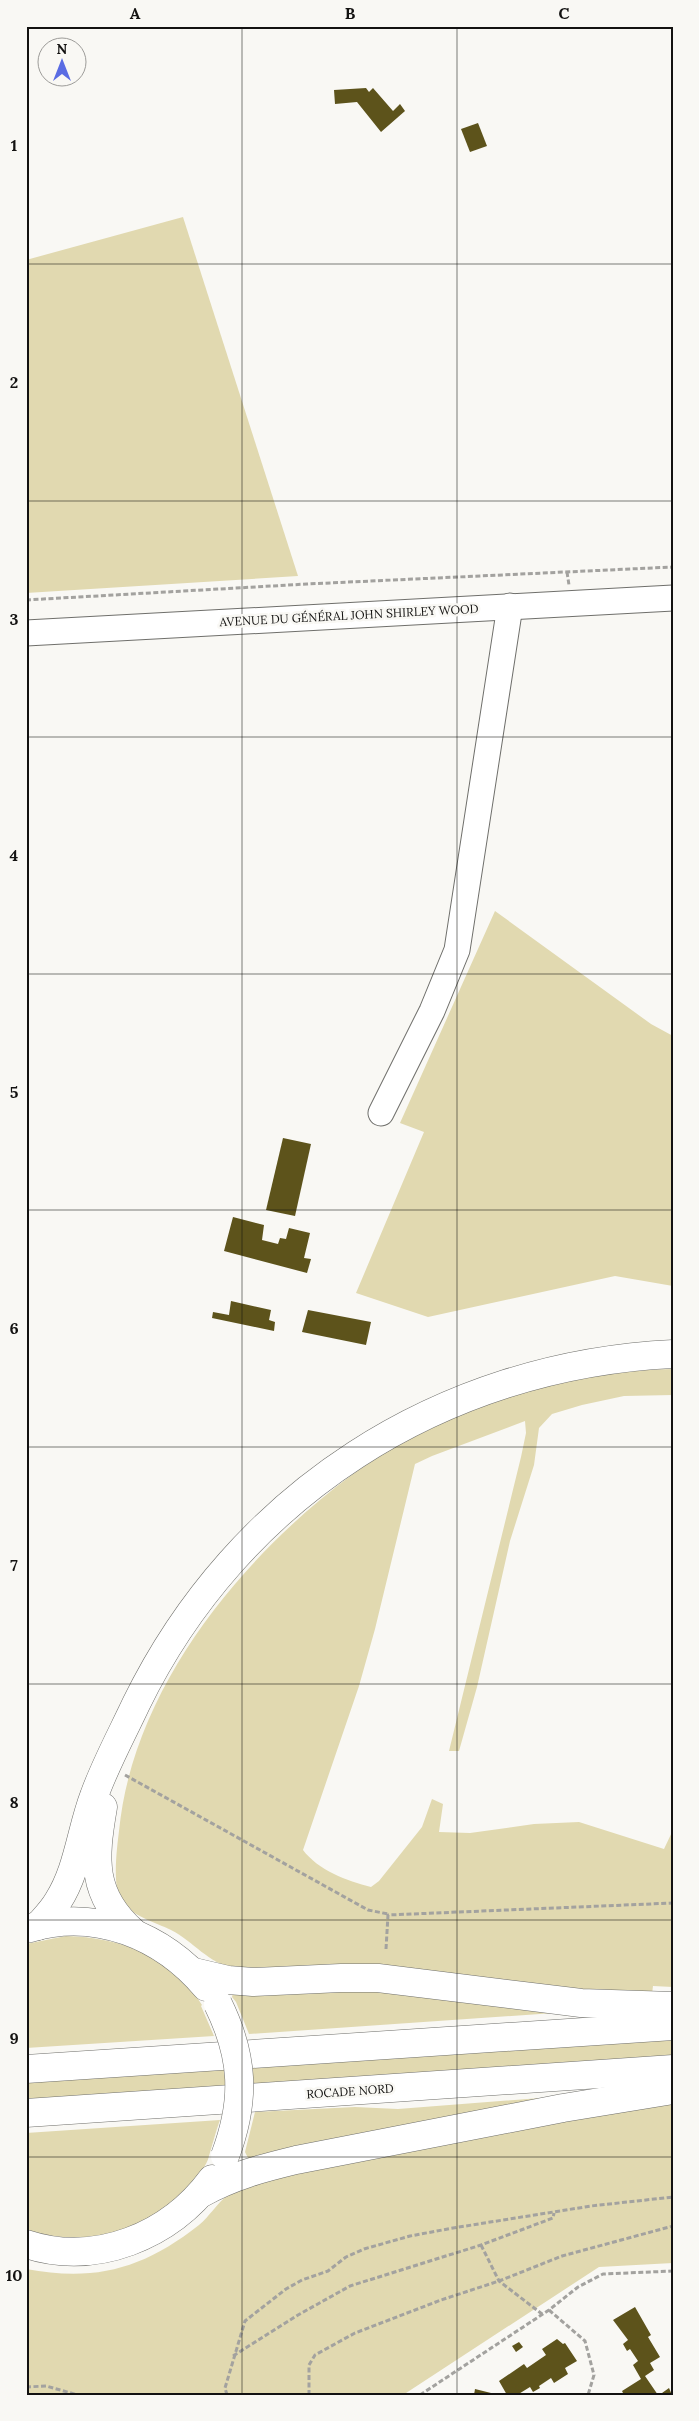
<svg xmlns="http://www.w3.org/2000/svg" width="699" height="2421" viewBox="0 0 699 2421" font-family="Lora,serif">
  <rect width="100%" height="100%" fill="#f9f8f4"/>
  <g fill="#e1d9b0">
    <polygon points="183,217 298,576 26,593 26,260"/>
    <polygon points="495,911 651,1024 673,1036 673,1286 615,1276 428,1317 356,1293 424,1132 400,1123"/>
    <path d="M673,1369V1395L624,1396L582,1405L552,1414L539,1428L534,1465L510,1541L477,1687L459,1751H449L521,1457L526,1433L525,1421L432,1456L415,1464L375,1629L359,1686L303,1850C318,1870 347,1881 371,1887L379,1881L422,1827L432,1799L443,1804L439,1832L470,1833L534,1824L579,1822L664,1849L673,1830V1987L653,1986L652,1994L596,1992L373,1967L234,1968C208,1963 194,1942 171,1930C155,1922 131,1916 121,1900C112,1886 117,1847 119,1831C133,1688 241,1557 353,1474C439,1412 567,1370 673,1369Z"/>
    <path d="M66,1936C120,1937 173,1957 202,2005L201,2006L214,2036L26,2048V1944Z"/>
    <polygon points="328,1985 554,2013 249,2034 236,2002 232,1997 233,1992"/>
    <polygon points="673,2038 673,2056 26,2100 26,2082"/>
    <polygon points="553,2097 259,2158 248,2158 245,2152 255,2112 355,2107 398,2109"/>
    <path d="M673,2104V2263L599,2267L403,2395H26V2269C95,2282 143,2269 199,2225C209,2217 218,2202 228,2195C235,2190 245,2187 252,2183L552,2121Z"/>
    <path d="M220,2120C216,2131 212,2146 209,2156C207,2166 197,2177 190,2184C149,2233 86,2248 26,2230V2133Z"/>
  </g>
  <g fill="#5d531b">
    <polygon points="366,88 369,92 373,88 393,111 400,104 405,111 381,132 357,102 335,104 334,90"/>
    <polygon points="478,123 487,146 470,152 461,129"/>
    <polygon points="283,1138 311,1144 295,1216 266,1210"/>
    <polygon points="233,1217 264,1225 262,1240 278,1244 280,1238 286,1239 289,1228 310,1233 304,1258 311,1259 307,1273 224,1251"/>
    <polygon points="231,1301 271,1310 269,1320 275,1322 274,1331 212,1318 213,1312 229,1315"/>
    <polygon points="308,1310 371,1322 366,1345 302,1332"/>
    <polygon points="635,2307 651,2335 648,2337 660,2357 650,2363 654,2370 645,2376 658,2395 624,2395 622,2391 641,2379 633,2365 638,2361 630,2349 627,2351 623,2344 628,2340 613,2320"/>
    <polygon points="557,2339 563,2344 565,2343 577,2361 565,2368 568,2374 554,2383 551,2378 539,2386 540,2388 533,2392 530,2387 517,2395 507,2395 499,2381 524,2364 527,2368 546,2355 542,2349"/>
    <polygon points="519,2342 523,2347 516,2352 512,2346"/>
    <polygon points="669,2388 672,2395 658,2395 662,2393"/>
    <polygon points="475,2389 491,2393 490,2395 474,2395"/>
  </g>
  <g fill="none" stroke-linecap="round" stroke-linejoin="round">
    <g stroke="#6f6f6b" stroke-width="27">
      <g id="minor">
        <polyline points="26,633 673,598"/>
        <polyline points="381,1113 432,1011 457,950 510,606"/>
      </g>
    </g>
    <g stroke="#6f6f6b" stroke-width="29">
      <g id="highway">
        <path d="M103,1807C94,1859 91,1895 133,1932"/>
        <path d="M38,1926C45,1918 53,1910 58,1901C78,1870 81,1830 94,1796C105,1765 122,1734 136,1704C238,1495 441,1365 673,1354"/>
        <path d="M30,1928C96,1908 163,1936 206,1987"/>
        <polyline points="194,1972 228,1980 253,1982 341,1978 378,1978 581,2003 673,2006"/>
        <polyline points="26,2069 673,2026"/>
        <polyline points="26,2113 673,2069"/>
        <path d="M202,2193C232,2176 263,2168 296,2160L563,2108L673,2090"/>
        <path d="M26,2244C96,2267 170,2236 212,2179"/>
      </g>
    </g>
    <g stroke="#a3a29f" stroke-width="3" stroke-dasharray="5 2.5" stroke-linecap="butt">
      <polyline points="567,572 569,585"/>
      <polyline points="26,600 307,584 673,567"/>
      <polyline points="125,1775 368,1910 388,1914"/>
      <polyline points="386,1949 388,1915 673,1903"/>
      <polyline points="481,2245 499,2281 542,2314"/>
      <polyline points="549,2310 585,2341 594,2375 588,2395"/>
      <polyline points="233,2356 298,2315 350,2286 481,2245 553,2218 554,2213"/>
      <polyline points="26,2387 46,2386 78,2395"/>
      <polyline points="227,2395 225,2388 245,2321 286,2289 302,2280 328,2271 346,2257 364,2249 410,2236 453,2228 591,2206 673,2197"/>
      <polyline points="309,2395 309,2365 315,2355 355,2333 441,2300 499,2281 562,2256 673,2226"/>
      <polyline points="420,2395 549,2310 578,2287 603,2274 673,2271"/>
    </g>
    <use href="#minor" stroke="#fff" stroke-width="25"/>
    <use href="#highway" stroke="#fff" stroke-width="28"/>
    <g stroke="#6f6f6b" stroke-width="29" stroke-linecap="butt">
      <path id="highway-bridge" d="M218,2004C244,2057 246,2100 225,2156"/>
    </g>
    <use href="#highway-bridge" stroke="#fff" stroke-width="28"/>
  </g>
  <path fill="none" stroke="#131211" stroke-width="1" stroke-opacity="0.55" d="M242,26V2395M457,26V2395M26,264H673M26,501H673M26,737H673M26,974H673M26,1210H673M26,1447H673M26,1684H673M26,1920H673M26,2157H673"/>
  <g text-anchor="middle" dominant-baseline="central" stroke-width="5" stroke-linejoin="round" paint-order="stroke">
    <g font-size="12" fill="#131211" stroke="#f9f8f4">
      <text transform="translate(349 615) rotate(-3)">AVENUE DU GÉNÉRAL JOHN SHIRLEY WOOD</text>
      <text transform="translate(350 2091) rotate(-4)">ROCADE NORD</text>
    </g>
  </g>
  <rect width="699" height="2421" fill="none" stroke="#f9f8f4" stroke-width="55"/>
  <g transform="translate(62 62)"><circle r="24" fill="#f9f8f4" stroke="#9d9c99"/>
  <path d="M0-4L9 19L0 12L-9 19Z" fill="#5a6ce3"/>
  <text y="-8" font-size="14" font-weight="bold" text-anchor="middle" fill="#131211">N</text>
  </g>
  <rect x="28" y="28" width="644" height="2366" fill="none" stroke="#131211" stroke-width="2"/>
  <g font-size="16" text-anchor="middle" font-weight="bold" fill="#131211">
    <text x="135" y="19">A</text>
    <text x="350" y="19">B</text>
    <text x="564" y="19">C</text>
    <text x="14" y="151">1</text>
    <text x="14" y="388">2</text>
    <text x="14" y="625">3</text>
    <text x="14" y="861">4</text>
    <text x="14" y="1098">5</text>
    <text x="14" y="1334">6</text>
    <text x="14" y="1571">7</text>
    <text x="14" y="1808">8</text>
    <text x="14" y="2044">9</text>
    <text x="14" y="2281">10</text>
  </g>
</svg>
